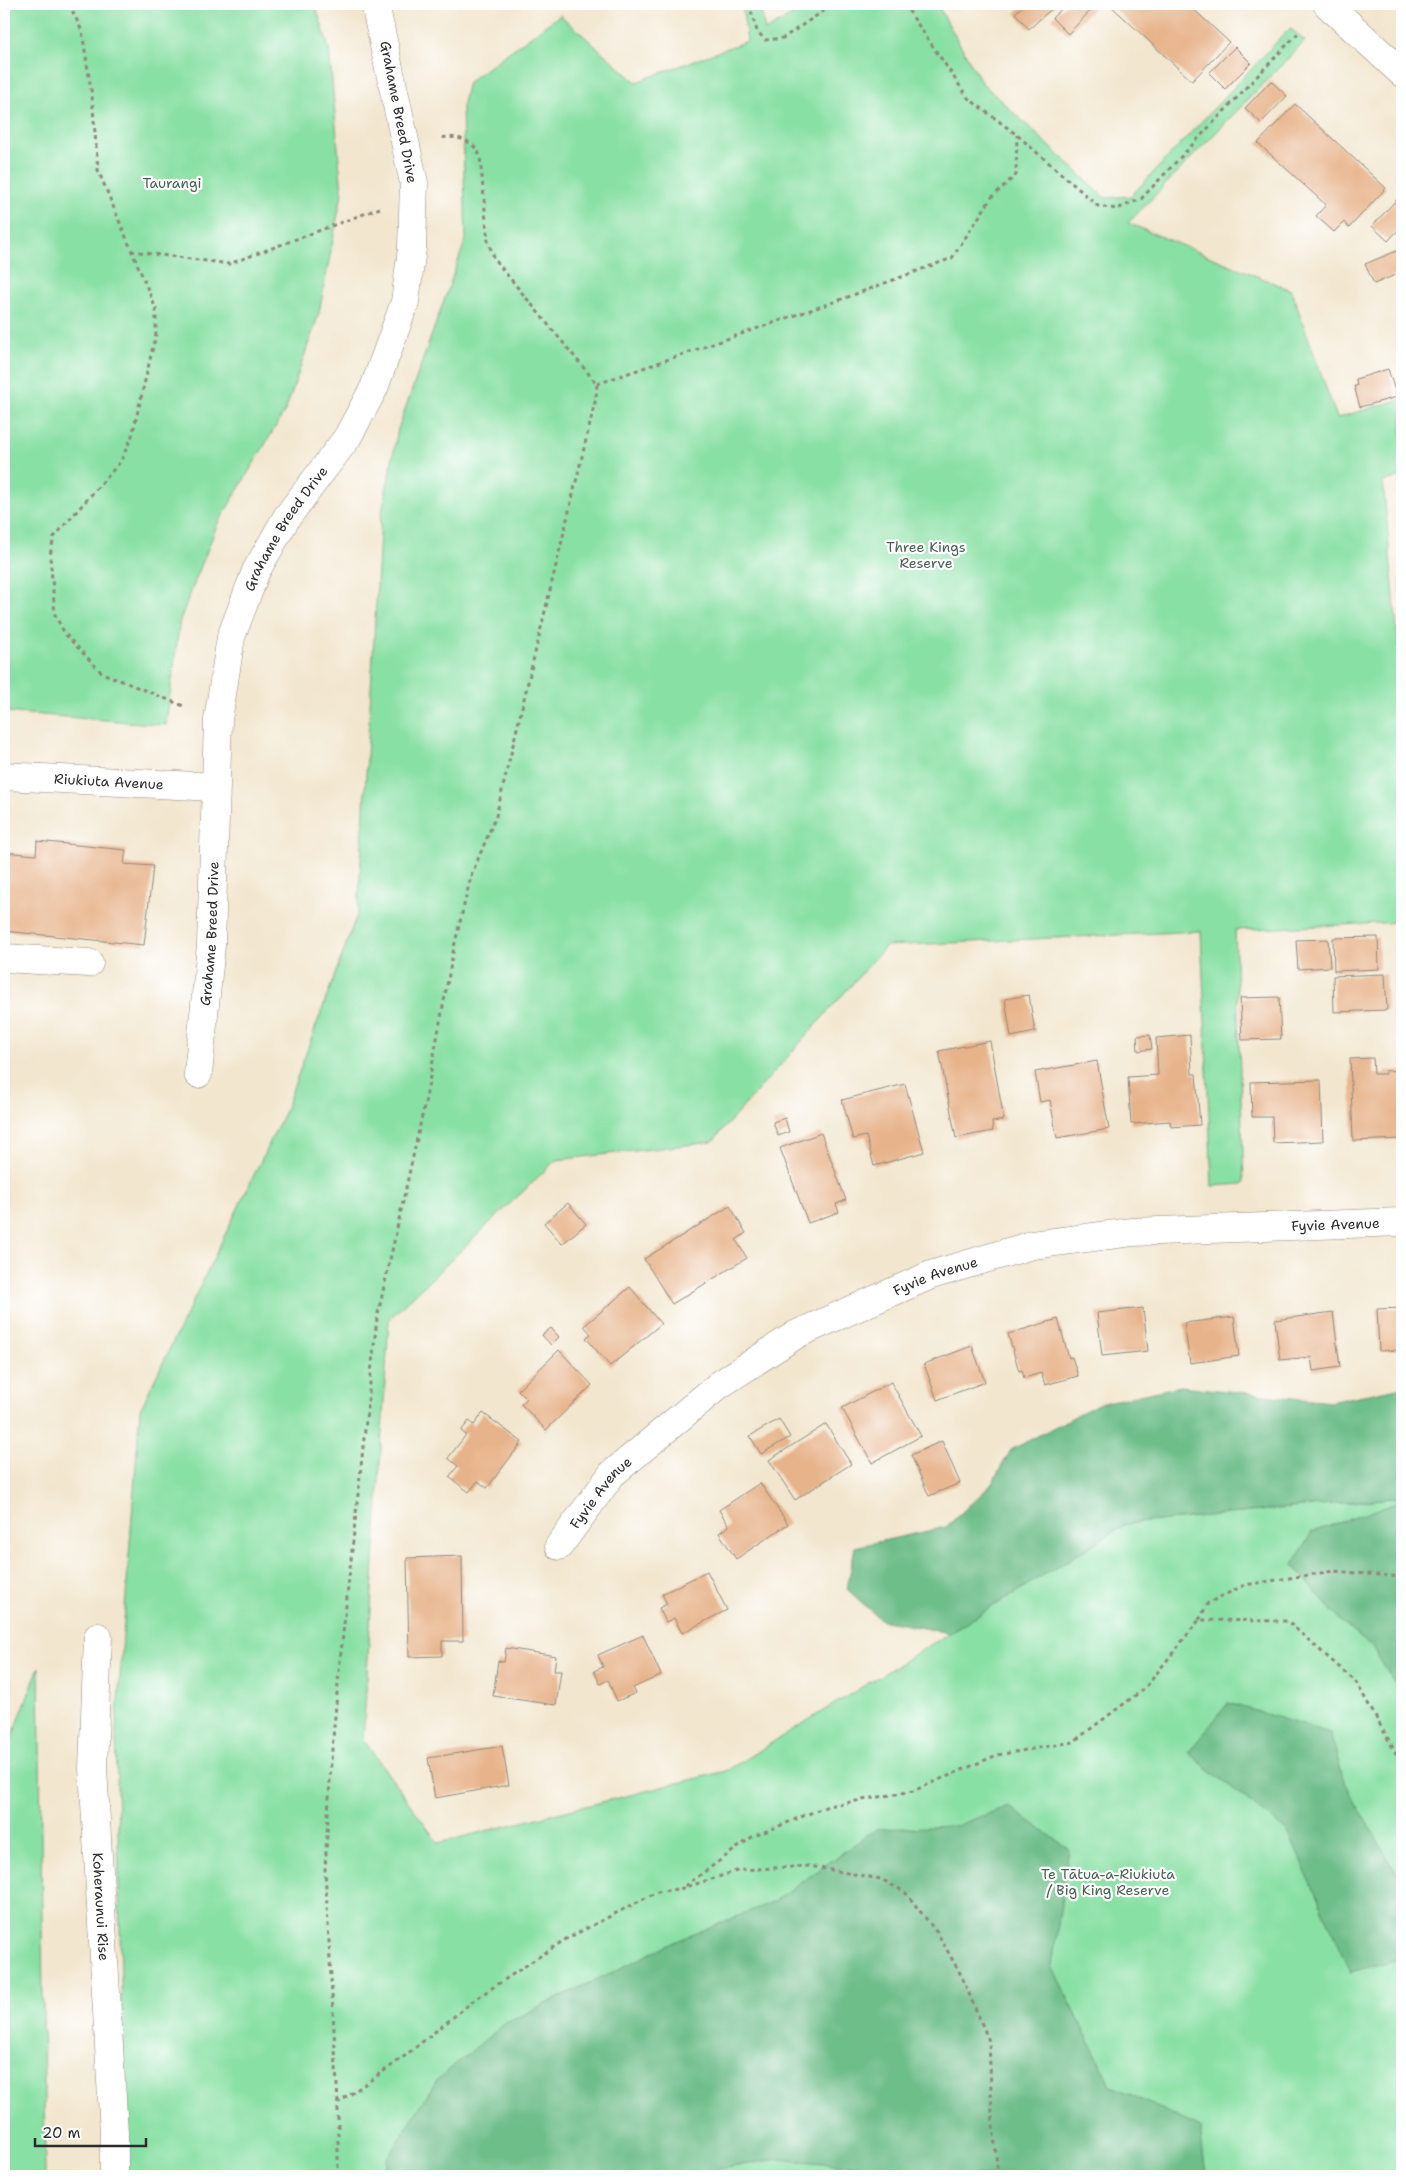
<svg xmlns="http://www.w3.org/2000/svg" width="1406" height="2180" viewBox="0 0 1406 2180" font-family="'Shantell Sans',sans-serif">
  <rect width="100%" height="100%" fill="#fff"/>
  <filter id="ink" filterUnits="userSpaceOnUse"><feTurbulence type="fractalNoise" baseFrequency=".02" numOctaves="2"/><feDisplacementMap in="SourceGraphic" scale="10" xChannelSelector="R" yChannelSelector="G"/><feConvolveMatrix kernelMatrix="1 2 1 2 8 2 1 2 1" color-interpolation-filters="sRGB"/></filter>
  <filter id="wash" filterUnits="userSpaceOnUse"><feTurbulence type="fractalNoise" baseFrequency=".0096" numOctaves="4" result="noise"/><feDisplacementMap in="SourceGraphic" scale="20" xChannelSelector="R" yChannelSelector="G"/><feGaussianBlur stdDeviation="1.12" result="paint"/><feColorMatrix in="noise" values="0 0 0 0 0 0 0 0 0 0 0 0 0 0 0 0 0 1.4 0 .05"/><feComposite in="paint" operator="in"/></filter>
  <g filter="url(#wash)">
    <rect width="100%" height="100%" fill="#f2e6ce"/>
    <g fill="#89e0a4" stroke="#5a8668">
      <polygon points="4,4 315,4 329,48 342,193 319,313 286,409 217,525 180,620 166,725 4,712"/>
      <polygon points="742,4 760,4 765,31 810,4 937,4 982,83 1105,198 1131,196 1290,28 1305,41 1128,223 1291,290 1337,418 1402,399 1402,476 1383,482 1402,681 1402,922 1235,930 1244,1184 1212,1186 1201,931 886,946 712,1142 556,1160 389,1319 363,1739 438,1843 726,1771 1126,1524 1402,1497 1402,2176 125,2176 116,1729 140,1410 284,1113 358,912 381,517 398,429 466,239 462,107 468,82 560,15 636,82 747,41"/>
      <polygon points="39,1667 45,2176 4,2176 4,1758"/>
    </g>
    <g fill="#6ebe8a" stroke="#4c745a">
      <polygon points="1181,1386 1330,1402 1402,1387 1402,1497 1126,1524 950,1633 881,1620 847,1589 855,1547 946,1527 991,1485 1011,1450 1098,1404"/>
      <polygon points="1402,1501 1402,1690 1398,1688 1371,1646 1342,1623 1293,1565 1312,1532"/>
      <polygon points="1228,1703 1330,1733 1345,1784 1399,1877 1397,1959 1351,1972 1288,1832 1188,1753"/>
      <polygon points="1008,1806 1069,1849 1052,1966 1111,2085 1200,2128 1206,2176 888,2176 881,2168 777,2159 709,2171 705,2176 387,2176 387,2158 438,2079 504,2024 679,1940 775,1901 876,1829 956,1826"/>
    </g>
    <g id="blocks">
      <g fill="#e7b38a">
        <polygon points="1025,4 1057,4 1029,29 1015,13"/>
        <polygon points="1067,4 1090,4 1094,7 1068,34 1052,18"/>
        <polygon points="1109,4 1188,4 1229,42 1192,81"/>
        <polygon points="1235,47 1251,63 1225,89 1209,73"/>
        <polygon points="1271,81 1287,96 1261,123 1245,108"/>
        <polygon points="1295,104 1386,188 1349,228 1344,222 1334,232 1316,216 1326,205 1258,143"/>
        <polygon points="1398,198 1402,202 1402,226 1388,241 1372,226"/>
        <polygon points="1399,250 1402,257 1402,272 1374,284 1365,264"/>
        <polygon points="1388,369 1397,397 1360,407 1354,386 1357,386 1356,379"/>
        <polygon points="37,841 126,850 124,864 153,866 144,945 4,931 4,852 36,855"/>
        <polygon points="1378,937 1379,969 1334,971 1333,938"/>
        <polygon points="1328,939 1330,967 1298,969 1296,940"/>
        <polygon points="1385,974 1387,1010 1334,1012 1333,976"/>
        <polygon points="1029,995 1035,1032 1011,1037 1005,999"/>
        <polygon points="1279,997 1281,1039 1242,1040 1240,998"/>
        <polygon points="1150,1035 1152,1049 1138,1051 1137,1036"/>
        <polygon points="1190,1035 1192,1074 1196,1074 1200,1125 1171,1127 1170,1121 1131,1124 1128,1077 1158,1075 1156,1038"/>
        <polygon points="990,1041 1004,1120 992,1122 993,1131 956,1138 939,1051"/>
        <polygon points="1373,1058 1374,1074 1385,1074 1385,1071 1402,1070 1402,1139 1353,1141 1350,1059"/>
        <polygon points="1097,1061 1109,1129 1057,1138 1050,1100 1040,1102 1035,1072"/>
        <polygon points="1321,1080 1323,1141 1273,1143 1272,1117 1252,1117 1251,1082"/>
        <polygon points="905,1084 924,1152 874,1166 866,1136 853,1139 842,1100"/>
        <polygon points="785,1118 789,1132 778,1136 773,1122"/>
        <polygon points="821,1133 846,1200 836,1204 839,1212 808,1223 780,1148"/>
        <polygon points="568,1203 586,1224 562,1244 544,1223"/>
        <polygon points="730,1206 746,1233 736,1240 747,1258 672,1304 644,1259"/>
        <polygon points="630,1287 661,1324 610,1366 586,1338 591,1334 584,1326"/>
        <polygon points="1143,1308 1148,1351 1102,1356 1097,1313"/>
        <polygon points="1402,1308 1402,1350 1379,1351 1377,1309"/>
        <polygon points="1333,1312 1340,1367 1313,1371 1311,1357 1280,1360 1275,1320"/>
        <polygon points="1234,1317 1239,1356 1190,1363 1184,1323"/>
        <polygon points="1058,1319 1069,1358 1072,1357 1078,1376 1045,1385 1041,1373 1024,1378 1022,1370 1019,1371 1008,1334"/>
        <polygon points="551,1328 559,1337 551,1345 542,1335"/>
        <polygon points="972,1346 985,1382 937,1400 924,1364"/>
        <polygon points="559,1350 592,1385 546,1430 521,1404 527,1399 518,1390"/>
        <polygon points="891,1382 921,1436 872,1463 842,1408"/>
        <polygon points="483,1413 522,1442 487,1488 478,1481 469,1492 449,1477 458,1466 448,1458 466,1435 461,1431 469,1421 474,1425"/>
        <polygon points="779,1419 790,1437 761,1454 750,1436"/>
        <polygon points="826,1424 851,1464 795,1500 769,1460"/>
        <polygon points="942,1441 960,1483 929,1496 911,1455"/>
        <polygon points="760,1483 788,1524 736,1559 719,1533 729,1526 719,1510"/>
        <polygon points="462,1556 463,1641 442,1641 442,1656 409,1657 407,1558"/>
        <polygon points="707,1571 727,1610 682,1633 674,1618 666,1622 659,1608 667,1604 662,1594"/>
        <polygon points="643,1635 661,1675 633,1688 636,1693 617,1701 608,1680 600,1684 594,1671 603,1667 598,1655"/>
        <polygon points="506,1648 556,1656 554,1671 561,1671 556,1705 493,1696 498,1661 504,1662"/>
        <polygon points="502,1746 509,1785 435,1798 428,1758"/>
      </g>
    </g>
  </g>
  <g filter="url(#ink)">
    <use href="#blocks" fill-opacity="0" stroke="#8e887c" stroke-width="1"/>
    <g fill="none" stroke-linecap="round" stroke-linejoin="round">
      <g stroke="#8e887c" stroke-width="29">
        <g id="minor">
          <polyline points="1327,4 1402,73"/>
          <path id="s1" d="M4,776L215,787"/>
          <polyline points="4,958 89,963"/>
          <path id="s2" d="M198,1074L211,945L218,720L231,637L256,571L287,517L347,438L374,388L405,302L412,248L414,183L375,4"/>
          <path id="s3" d="M559,1546L612,1474L719,1385L797,1334L931,1275L1032,1245L1132,1232L1402,1222"/>
          <path id="s4" d="M98,1637L93,1768L114,2133V2176"/>
        </g>
      </g>
      <g stroke="#8e887c" stroke-width="3" stroke-dasharray="4 4" stroke-linecap="butt">
        <polyline points="69,4 82,31 92,96 98,170 156,309 156,334 132,436 121,461 54,537 50,555 55,615 65,634 102,673 186,707"/>
        <polyline points="749,4 757,31 765,40 783,38 834,4"/>
        <polyline points="904,4 968,98 1017,135 1098,206 1117,209 1141,199 1300,31"/>
        <polyline points="131,251 229,264 380,208"/>
        <polyline points="597,384 845,298 952,258 992,197 1016,175 1017,135"/>
        <polyline points="1199,1620 1208,1603 1245,1585 1333,1571 1402,1577"/>
        <polyline points="685,1886 752,1837 828,1806 913,1791 997,1755 1073,1742 1145,1688 1199,1620 1287,1621 1356,1682 1402,1764"/>
        <path d="M338,2103L325,1870L331,1761L339,1671L377,1318L426,1098L454,947L471,876L496,816L596,398L597,384L495,260L488,242L480,156C474,140 456,135 439,138"/>
        <polyline points="338,2176 338,2103 401,2059 477,1998 566,1939 657,1892 683,1888 740,1870 809,1866 881,1879 905,1892 938,1934 962,1977 989,2041 992,2113 998,2176"/>
      </g>
      <use href="#minor" stroke="#fff" stroke-width="28"/>
    </g>
  </g>
  <g text-anchor="middle" dominant-baseline="central" stroke-width="4.5" stroke-linejoin="round" paint-order="stroke">
    <g font-size="14" fill="#2b2b2b" stroke="#fff">
      <text transform="translate(399 112) rotate(79)">Grahame Breed Drive</text>
      <text stroke="none"><textPath href="#s2" startOffset="561">Grahame Breed Drive</textPath></text>
      <text stroke="none"><textPath href="#s1" startOffset="105">Riukiuta Avenue</textPath></text>
      <text stroke="none"><textPath href="#s2" startOffset="141">Grahame Breed Drive</textPath></text>
      <text stroke="none"><textPath href="#s3" startOffset="878">Fyvie Avenue</textPath></text>
      <text stroke="none"><textPath href="#s3" startOffset="472">Fyvie Avenue</textPath></text>
      <text stroke="none"><textPath href="#s3" startOffset="68">Fyvie Avenue</textPath></text>
      <text stroke="none"><textPath href="#s4" startOffset="270">Koheraunui Rise</textPath></text>
    </g>
    <g font-size="14" fill="#47614f" stroke="#fff">
      <text x="172" y="183">Taurangi</text>
      <text x="926" y="547">Three Kings<tspan x="926" dy="16">Reserve</tspan></text>
      <text x="1108" y="1874">Te Tātua-a-Riukiuta<tspan x="1108" dy="16">/ Big King Reserve</tspan></text>
    </g>
  </g>
  <rect width="1406" height="2180" fill="none" stroke="#fff" stroke-width="20"/>
  <path d="M35 2138v8h111v-8" fill="none" stroke="#2b2b2b" stroke-width="2.5"/>
  <text x="42" y="2138" font-size="15" fill="#2b2b2b" stroke="#ffffff" stroke-width="4" paint-order="stroke">20 m</text>
</svg>
